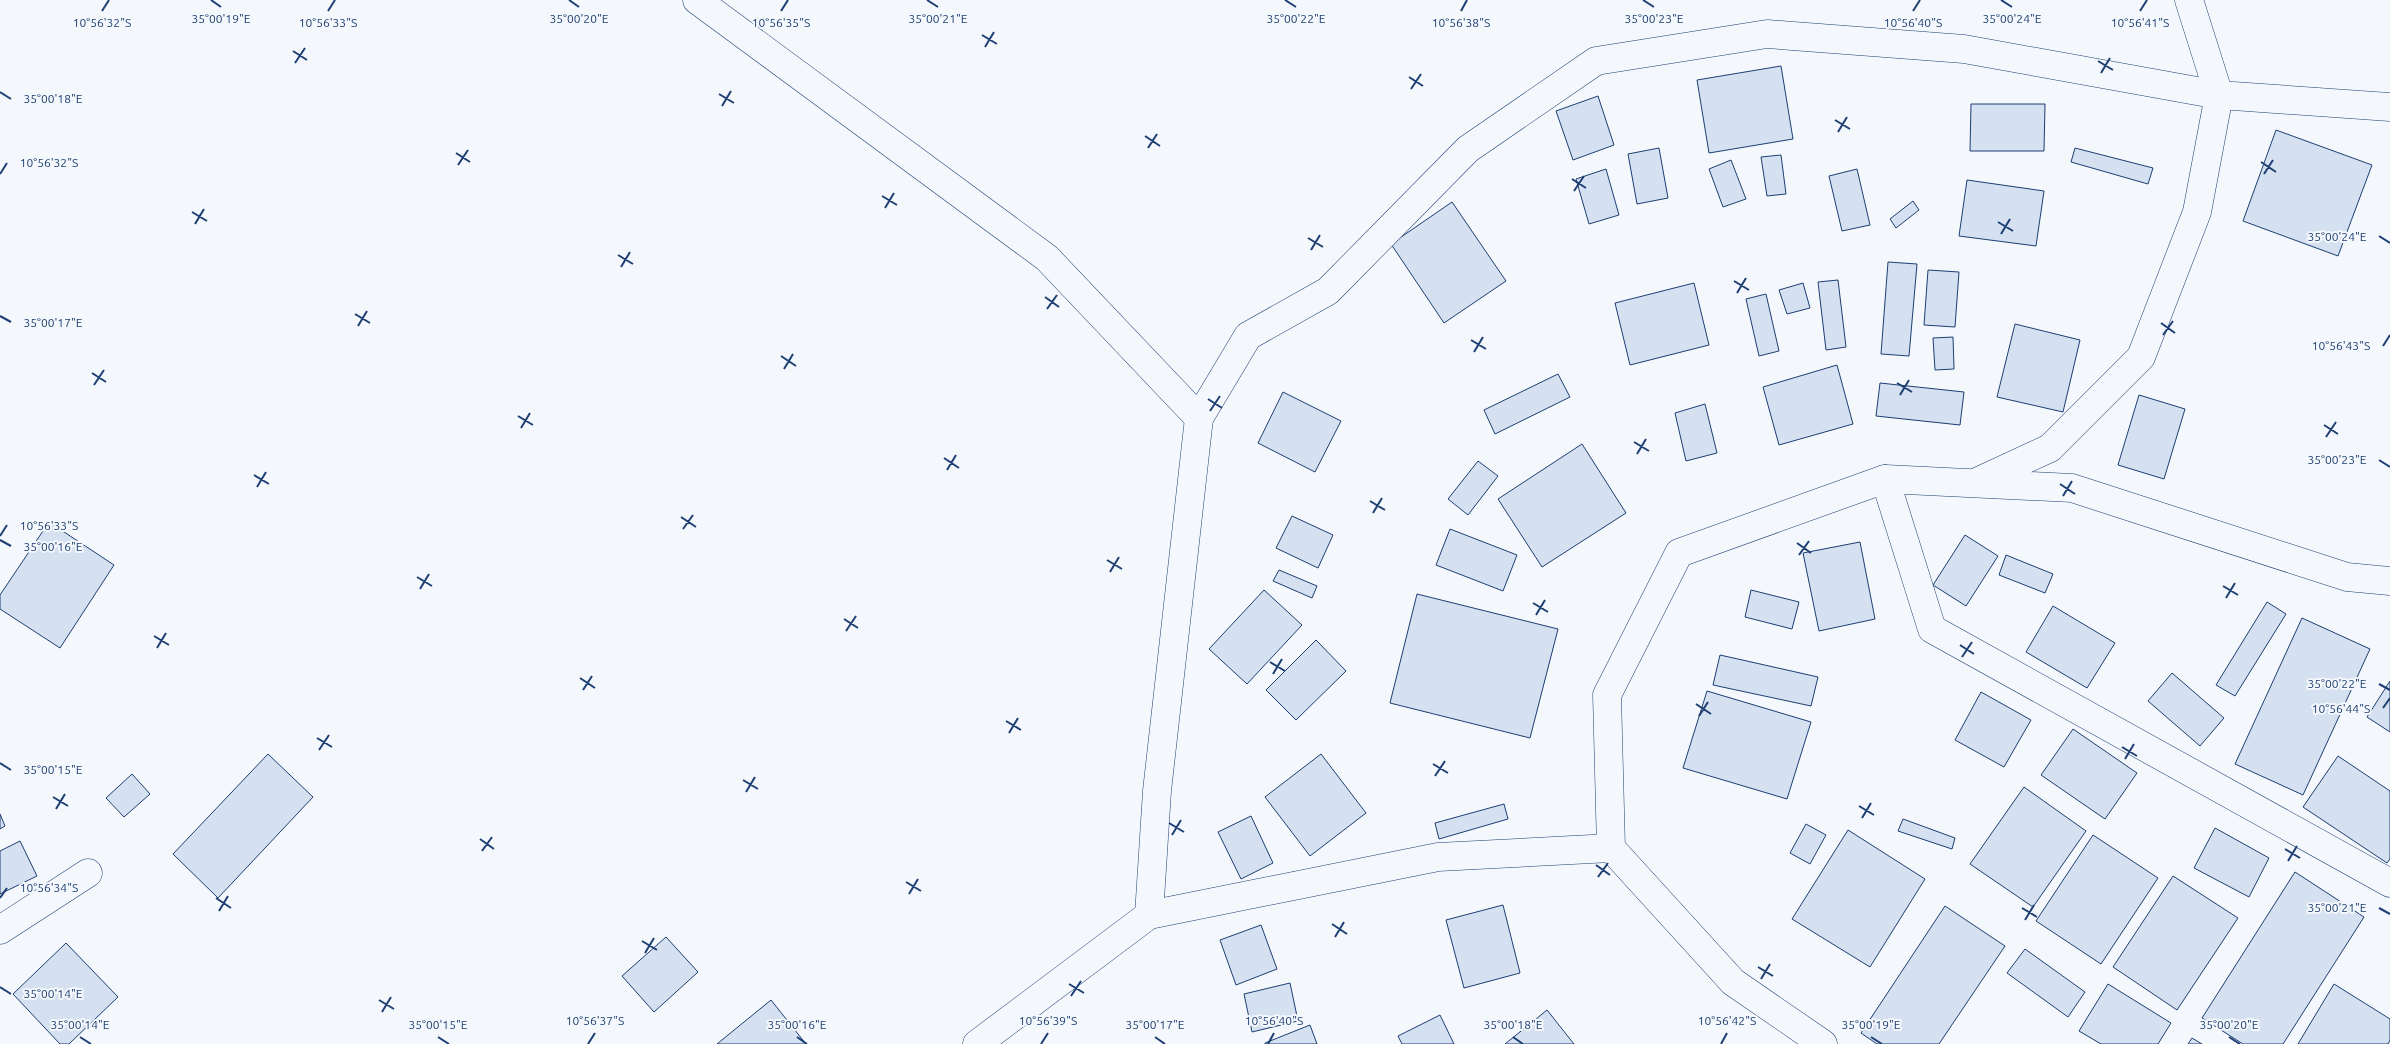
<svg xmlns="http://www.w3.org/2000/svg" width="2390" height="1044" viewBox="0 0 2390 1044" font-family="Ubuntu,sans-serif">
  <rect width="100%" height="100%" fill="#f4f7fb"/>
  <g fill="#d5e0f0" stroke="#1d3f73">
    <polygon points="1781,66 1793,139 1709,153 1697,80"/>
    <polygon points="1598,96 1614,145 1573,160 1556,111"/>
    <polygon points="1971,104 2045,104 2044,151 1970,151"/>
    <polygon points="2276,130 2372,165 2338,256 2243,221"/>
    <polygon points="1659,148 1668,198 1637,204 1628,154"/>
    <polygon points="2075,148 2153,168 2148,184 2071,162"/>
    <polygon points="1781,155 1786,194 1767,196 1761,157"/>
    <polygon points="1731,160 1746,199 1723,207 1709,169"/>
    <polygon points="1606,169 1619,215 1589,224 1576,179"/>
    <polygon points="1857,169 1870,225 1842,231 1829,176"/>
    <polygon points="1967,180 2044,191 2036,246 1959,236"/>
    <polygon points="1913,201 1919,210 1896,228 1890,219"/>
    <polygon points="1452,202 1506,281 1444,323 1391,244"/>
    <polygon points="1888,262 1917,264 1909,356 1881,354"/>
    <polygon points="1928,270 1959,272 1955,327 1924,325"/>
    <polygon points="1838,280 1846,347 1826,350 1818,282"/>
    <polygon points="1694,283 1709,345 1630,365 1615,303"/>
    <polygon points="1803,283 1810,308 1787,314 1779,290"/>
    <polygon points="1766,294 1779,351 1759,356 1746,299"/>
    <polygon points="2015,324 2080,340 2063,412 1997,397"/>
    <polygon points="1953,337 1954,369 1935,370 1933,338"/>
    <polygon points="1837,365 1853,424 1779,445 1763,387"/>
    <polygon points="1558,374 1570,397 1495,434 1484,410"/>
    <polygon points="1880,383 1964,392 1960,425 1876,416"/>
    <polygon points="1283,392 1341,421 1315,472 1258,443"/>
    <polygon points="2139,395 2185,409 2164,479 2118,465"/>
    <polygon points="1705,404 1717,453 1686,461 1675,413"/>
    <polygon points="1582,444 1626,513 1542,567 1498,499"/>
    <polygon points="1478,461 1498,476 1468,515 1448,499"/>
    <polygon points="1292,516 1333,535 1318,568 1276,548"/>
    <polygon points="49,522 114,565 60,648 0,609 0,595"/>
    <polygon points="1450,529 1517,555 1503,591 1436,565"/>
    <polygon points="1965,535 1998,556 1966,606 1933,585"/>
    <polygon points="1860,542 1875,619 1819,631 1803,553"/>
    <polygon points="2006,555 2053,574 2045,593 1999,575"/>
    <polygon points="1279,570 1317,586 1312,598 1273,581"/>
    <polygon points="1264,590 1302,625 1247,684 1209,649"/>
    <polygon points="1751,590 1799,602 1792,629 1745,617"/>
    <polygon points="1417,594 1558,629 1530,738 1390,703"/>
    <polygon points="2267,602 2286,614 2235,696 2216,685"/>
    <polygon points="2053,606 2115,643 2087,688 2026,652"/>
    <polygon points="2302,618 2370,649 2303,795 2235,764"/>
    <polygon points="1316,640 1346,671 1296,720 1266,690"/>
    <polygon points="1720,655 1818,677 1811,706 1713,685"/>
    <polygon points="2172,673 2224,718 2200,746 2148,701"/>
    <polygon points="2390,681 2390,732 2367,717"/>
    <polygon points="1707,691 1811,722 1787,799 1683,768"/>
    <polygon points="1981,692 2031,720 2004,767 1955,740"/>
    <polygon points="2073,729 2137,773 2105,819 2041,775"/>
    <polygon points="268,754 313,797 218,898 173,854"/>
    <polygon points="1321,754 1366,813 1310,856 1265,797"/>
    <polygon points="2338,756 2390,791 2390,859 2387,863 2303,807"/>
    <polygon points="132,774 150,794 124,817 106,798"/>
    <polygon points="2024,787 2086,831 2033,907 1970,864"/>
    <polygon points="1504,804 1508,819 1439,839 1435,823"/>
    <polygon points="0,814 5,826 0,829"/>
    <polygon points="1251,816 1273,863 1241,879 1218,832"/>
    <polygon points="1903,819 1955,838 1952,849 1898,831"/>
    <polygon points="1806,824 1826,835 1810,864 1790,853"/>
    <polygon points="2215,828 2269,858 2249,897 2194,868"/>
    <polygon points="1848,830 1925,879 1870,967 1792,919"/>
    <polygon points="2093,835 2158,878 2101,964 2036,921"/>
    <polygon points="20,841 37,876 0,894 0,851"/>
    <polygon points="2295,872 2364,917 2283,1044 2243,1044 2202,1018"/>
    <polygon points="2173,876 2238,918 2177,1010 2113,967"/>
    <polygon points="1503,905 1520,973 1464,988 1446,920"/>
    <polygon points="1945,906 2005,946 1939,1044 1877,1044 1861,1033"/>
    <polygon points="1261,925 1277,969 1236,985 1220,940"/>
    <polygon points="666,937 698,972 654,1012 622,976"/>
    <polygon points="66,943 118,997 69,1044 60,1044 13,994"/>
    <polygon points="2025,949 2085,992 2068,1017 2007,973"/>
    <polygon points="1290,983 1298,1021 1252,1032 1244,994"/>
    <polygon points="2108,984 2171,1023 2158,1044 2101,1044 2079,1031"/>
    <polygon points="2334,984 2390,1019 2390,1040 2388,1044 2298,1044"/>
    <polygon points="771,1000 806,1044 717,1044"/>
    <polygon points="1547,1010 1574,1044 1505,1044"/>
    <polygon points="1440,1015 1454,1044 1402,1044 1398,1036"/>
    <polygon points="1310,1025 1317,1044 1265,1044 1265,1043"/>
    <polygon points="2192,1038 2202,1044 2188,1044"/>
  </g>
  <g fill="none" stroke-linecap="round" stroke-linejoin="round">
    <g stroke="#1d3f73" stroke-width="29">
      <g id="minor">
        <polyline points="697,0 1047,258 1199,418 1157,791 1149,915"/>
        <polyline points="1199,418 1248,336 1328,291 1468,149 1596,61 1767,34 1964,49 2219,95 2390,107"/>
        <polyline points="1885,479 1932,629 2390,883"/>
        <polyline points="1979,481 2050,448 2141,357 2197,212 2219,95 2189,0"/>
        <polyline points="0,930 88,873"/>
        <polyline points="977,1044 1149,915 1438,857 1611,848"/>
        <polyline points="1823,1044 1733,982 1611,848 1607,695 1679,553 1885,479 2072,488 2347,577 2390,581"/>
      </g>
    </g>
    <use href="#minor" stroke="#f4f7fb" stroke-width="28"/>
  </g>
  <path fill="none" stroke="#1d3f73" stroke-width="2" d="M211,0L221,7M569,0L579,7M927,0L938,7M1285,0L1296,7M1643,0L1654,7M2001,0L2012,7M102,11L109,0M328,11L335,0M781,11L788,0M1461,11L1467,0M1913,11L1920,0M2140,11L2147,0M982,35L997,44M985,47L994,32M293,51L307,60M2098,61L2113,70M295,63L305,48M2101,73L2110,58M1409,77L1423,86M1411,89L1421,74M0,92L11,99M719,94L734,103M722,106L731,91M1835,120L1850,129M1838,132L1847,117M1145,136L1160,146M1148,148L1157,134M456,153L470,162M2261,162L2276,172M458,165L468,150M0,174L7,163M2264,174L2273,160M1572,179L1586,188M1574,191L1584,176M882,196L897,205M885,208L894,193M192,212L207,221M1998,222L2013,231M195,224L204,209M2001,234L2010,219M2379,236L2390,243M1308,238L1323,247M1311,250L1320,235M618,255L633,264M621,267L630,252M1734,281L1749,290M1737,293L1746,278M1045,297L1059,307M1047,309L1057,295M355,314L370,323M0,316L11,322M2161,323L2175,333M358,326L367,311M2163,335L2173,321M1471,340L1486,349M2383,346L2390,335M1474,352L1483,337M781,356L796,366M784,369L793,354M92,373L106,382M1897,383L1912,392M94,385L104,370M1900,395L1909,380M1208,399L1222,408M1210,411L1220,396M518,416L533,425M2324,425L2338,434M521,428L530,413M2326,437L2336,422M1634,442L1649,451M1637,454L1646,439M944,458L959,468M2379,460L2390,467M947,470L956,455M254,475L269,484M2060,484L2075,494M257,487L266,472M2063,496L2072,481M1370,501L1385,510M1373,513L1382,498M681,517L696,527M683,529L693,515M0,536L7,525M0,540L11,546M1797,543L1811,553M1799,555L1809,541M1107,560L1122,569M1110,572L1119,557M417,577L432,586M2223,586L2238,595M420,589L429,574M2226,598L2235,583M1533,603L1548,612M1536,615L1545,600M844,619L858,628M846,631L856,616M154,636L169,645M1960,645L1974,654M157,648L166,633M1962,657L1972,642M1270,662L1285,671M1273,674L1282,659M580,678L595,688M2379,684L2390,690M583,690L592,676M1696,704L1711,714M2383,708L2390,698M1699,716L1708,702M1006,721L1021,730M1009,733L1018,718M317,738L332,747M2122,747L2137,756M319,750L329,735M2125,759L2134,744M0,763L11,770M1433,764L1448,773M1435,776L1445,761M743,780L758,789M746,792L755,777M53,797L68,806M1859,806L1874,815M56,809L65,794M1862,818L1871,803M1169,823L1184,832M1172,835L1181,820M480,839L494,849M2285,849L2300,858M482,851L492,837M2288,861L2297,846M1596,865L1610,875M1598,877L1608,863M906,882L921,891M909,894L918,879M0,898L7,888M216,898L231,908M2022,908L2037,917M2379,908L2390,914M219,911L228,896M2025,920L2034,905M1332,924L1347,934M1335,937L1344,922M642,941L657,950M645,953L654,938M1758,967L1773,976M1761,979L1770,964M1069,984L1084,993M0,987L11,994M1071,996L1081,981M379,1000L394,1009M382,1012L391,997M80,1037L91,1044M438,1037L449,1044M797,1037L807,1044M1155,1037L1165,1044M1513,1037L1523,1044M1871,1037L1882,1044M2229,1037L2240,1044M588,1044L595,1033M1041,1044L1048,1033M1268,1044L1274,1033M1721,1044L1727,1033"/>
  <g font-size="12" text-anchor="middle" fill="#1d3f73" stroke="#f4f7fb" stroke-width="4" stroke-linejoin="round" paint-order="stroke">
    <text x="938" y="23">35°00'21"E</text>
    <text x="1296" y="23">35°00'22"E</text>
    <text x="221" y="23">35°00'19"E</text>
    <text x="579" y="23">35°00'20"E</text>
    <text x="1654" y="23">35°00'23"E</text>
    <text x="2012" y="23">35°00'24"E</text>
    <text x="102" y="27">10°56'32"S</text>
    <text x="328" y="27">10°56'33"S</text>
    <text x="781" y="27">10°56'35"S</text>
    <text x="1461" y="27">10°56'38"S</text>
    <text x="1913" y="27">10°56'40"S</text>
    <text x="2140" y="27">10°56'41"S</text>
    <text x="53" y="103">35°00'18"E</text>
    <text x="49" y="167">10°56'32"S</text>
    <text x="2337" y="241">35°00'24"E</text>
    <text x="53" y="327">35°00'17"E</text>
    <text x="2341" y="350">10°56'43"S</text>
    <text x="2337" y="464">35°00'23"E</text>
    <text x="49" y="530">10°56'33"S</text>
    <text x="53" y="551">35°00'16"E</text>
    <text x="2337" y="688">35°00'22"E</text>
    <text x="2341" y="713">10°56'44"S</text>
    <text x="53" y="774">35°00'15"E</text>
    <text x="49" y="892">10°56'34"S</text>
    <text x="2337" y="912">35°00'21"E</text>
    <text x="53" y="998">35°00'14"E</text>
    <text x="595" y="1025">10°56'37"S</text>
    <text x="1048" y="1025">10°56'39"S</text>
    <text x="1274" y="1025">10°56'40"S</text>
    <text x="1727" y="1025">10°56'42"S</text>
    <text x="80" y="1029">35°00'14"E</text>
    <text x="438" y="1029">35°00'15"E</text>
    <text x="797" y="1029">35°00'16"E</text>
    <text x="1155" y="1029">35°00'17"E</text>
    <text x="1513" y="1029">35°00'18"E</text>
    <text x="1871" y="1029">35°00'19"E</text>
    <text x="2229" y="1029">35°00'20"E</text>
  </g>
</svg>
